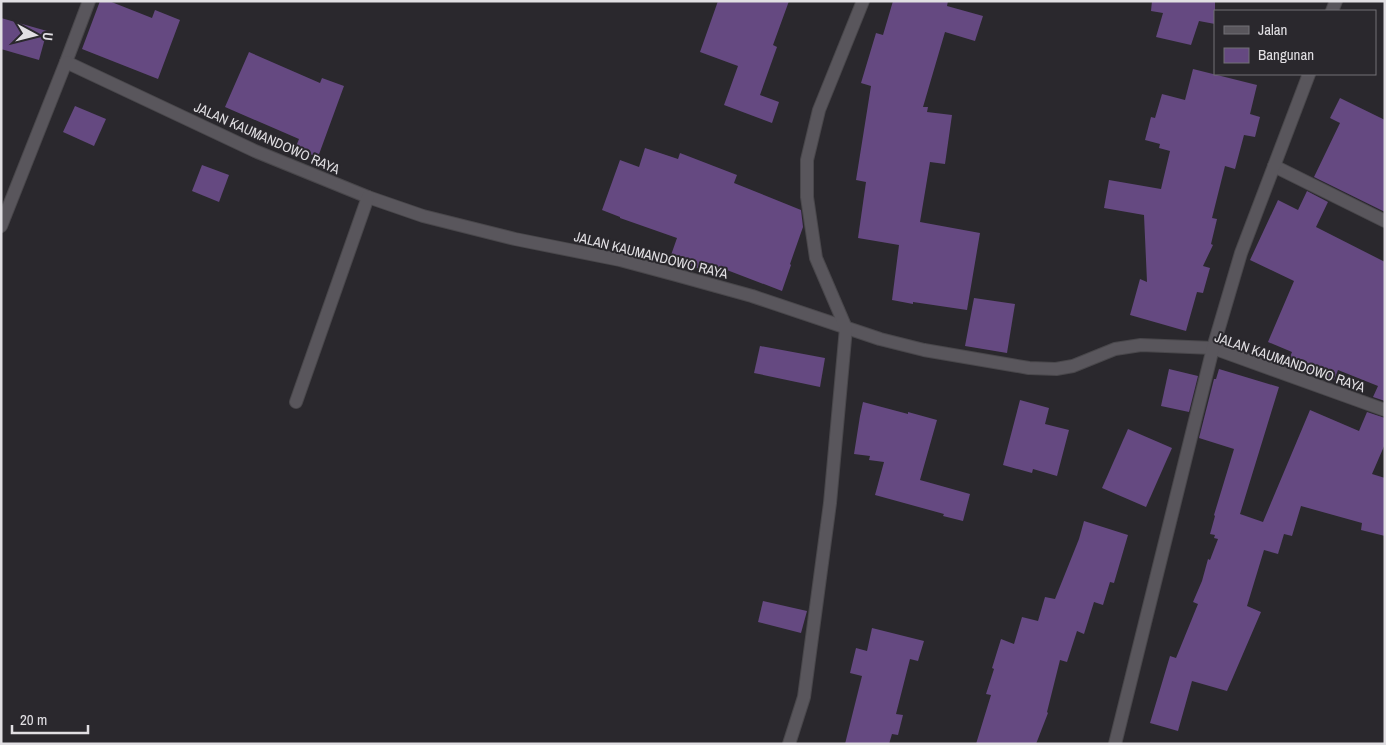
<svg xmlns="http://www.w3.org/2000/svg" width="1386" height="745" viewBox="0 0 1386 745" font-family="'Archivo Narrow',sans-serif">
  <rect width="100%" height="100%" fill="#2a282d"/>
  <g fill="#654981">
    <polygon points="100,1 109,1 152,18 155,10 180,20 158,79 82,49"/>
    <polygon points="718,1 789,1 773,45 777,47 760,95 779,102 772,123 724,105 738,66 700,52"/>
    <polygon points="893,1 948,1 947,6 983,16 975,41 945,32 923,107 928,107 927,112 952,115 945,164 930,162 920,222 980,233 967,310 913,302 913,304 892,300 899,245 858,238 866,182 856,180 871,86 861,83 876,33 883,35"/>
    <polygon points="1152,1 1215,1 1215,24 1199,21 1191,45 1156,37 1163,13 1151,11"/>
    <polygon points="1,18 47,31 39,60 1,49"/>
    <polygon points="249,52 320,83 322,78 344,86 318,157 295,149 299,139 225,107"/>
    <polygon points="1193,69 1257,85 1250,114 1260,117 1255,137 1244,135 1235,169 1225,166 1212,218 1217,219 1211,244 1213,245 1203,266 1210,268 1203,293 1197,292 1186,331 1130,315 1140,279 1147,282 1144,215 1104,208 1109,180 1161,189 1170,151 1159,148 1160,144 1145,140 1151,117 1155,118 1162,94 1185,100"/>
    <polygon points="1340,98 1385,120 1385,212 1314,177 1340,123 1330,118"/>
    <polygon points="75,106 106,119 94,146 63,132"/>
    <polygon points="645,148 678,159 680,153 737,175 734,183 801,210 803,227 790,264 791,265 782,291 706,262 703,270 670,258 677,238 620,218 620,217 602,210 620,160 639,167"/>
    <polygon points="202,165 229,175 219,202 192,191"/>
    <polygon points="1307,191 1328,202 1316,227 1385,262 1385,401 1373,397 1378,386 1338,370 1334,380 1288,362 1292,352 1268,342 1294,281 1250,260 1278,200 1298,210"/>
    <polygon points="974,298 1015,304 1007,353 965,346"/>
    <polygon points="760,346 825,358 820,387 754,373"/>
    <polygon points="1169,369 1198,376 1189,412 1161,406"/>
    <polygon points="1219,369 1279,387 1240,514 1263,522 1310,410 1359,431 1367,412 1385,418 1385,444 1372,474 1385,478 1385,536 1361,530 1362,523 1301,506 1292,536 1284,534 1278,554 1264,550 1247,606 1261,612 1227,691 1192,681 1178,731 1150,723 1170,656 1176,658 1198,604 1193,602 1202,581 1208,559 1210,560 1218,539 1214,538 1215,535 1210,534 1215,516 1214,515 1234,449 1199,438 1214,379 1216,379"/>
    <polygon points="1020,400 1049,408 1045,424 1069,430 1057,476 1033,469 1032,473 1003,465"/>
    <polygon points="863,402 908,414 908,412 937,420 920,480 970,494 963,521 943,516 944,514 875,495 884,462 869,460 870,456 854,454 860,416"/>
    <polygon points="1128,429 1172,448 1146,507 1102,488"/>
    <polygon points="1084,521 1128,535 1114,583 1110,582 1103,605 1094,602 1084,634 1077,631 1067,662 1060,660 1047,712 1048,713 1036,744 976,744 991,695 986,694 994,669 992,668 1001,639 1014,644 1022,617 1038,621 1045,597 1055,599 1079,539"/>
    <polygon points="763,601 807,611 801,633 758,622"/>
    <polygon points="872,628 924,641 918,661 910,659 896,714 903,715 898,735 892,734 889,744 845,744 862,676 850,673 856,648 867,651"/>
  </g>
  <g fill="none" stroke-linecap="round" stroke-linejoin="round">
    <g stroke="#49474b" stroke-width="14">
      <g id="minor">
        <polyline points="1332,11 1336,1"/>
        <polyline points="66,62 89,1"/>
        <polyline points="1274,166 1385,221"/>
        <polyline points="1,226 66,62 255,151 368,197 423,216 515,239 620,260 676,275 752,296 880,339 924,350 1029,368 1056,369 1073,366 1115,349 1141,345 1213,348 1385,410"/>
        <polyline points="296,402 368,197"/>
        <polyline points="789,744 804,697 830,503 846,328 816,258 807,197 807,160 819,110 863,1"/>
        <polyline points="1115,744 1213,348 1241,253 1309,74"/>
      </g>
    </g>
    <use href="#minor" stroke="#59565c" stroke-width="12"/>
  </g>
  <g text-anchor="middle" dominant-baseline="central" stroke-width="4" stroke-linejoin="round" paint-order="stroke">
    <g font-size="14" fill="#e1dfe3" stroke="#2a282d">
      <text transform="translate(267 138) rotate(24)">JALAN KAUMANDOWO RAYA</text>
      <text transform="translate(651 255) rotate(14)">JALAN KAUMANDOWO RAYA</text>
      <text transform="translate(1290 362) rotate(19)">JALAN KAUMANDOWO RAYA</text>
    </g>
  </g>
  <rect width="1386" height="745" fill="none" stroke="#e1dfe3" stroke-width="5"/>
  <rect x="1214" y="10" width="162" height="65" fill="#2a282d" stroke="#737176"/>
  <rect x="1224" y="26" width="25" height="8" fill="#59565c" stroke="#737176"/>
  <text x="1258" y="35" font-size="15" fill="#e1dfe3">Jalan</text>
  <rect x="1224" y="48" width="25" height="15" fill="#654981" stroke="#737176"/>
  <text x="1258" y="60" font-size="15" fill="#e1dfe3">Bangunan</text>
  <g transform="translate(35 35) rotate(97)" stroke="#2a282d" stroke-width="4" paint-order="stroke">
  <path d="M0-4L9 19L0 12L-9 19Z" fill="#e1dfe3"/>
  <text y="-8" font-size="14" font-weight="bold" text-anchor="middle" fill="#e1dfe3">U</text>
  </g>
  <path d="M12 725v8h76v-8" fill="none" stroke="#e1dfe3" stroke-width="2.5"/>
  <text x="20" y="725" font-size="15" fill="#e1dfe3" stroke="#2a282d" stroke-width="4" paint-order="stroke">20 m</text>
</svg>
